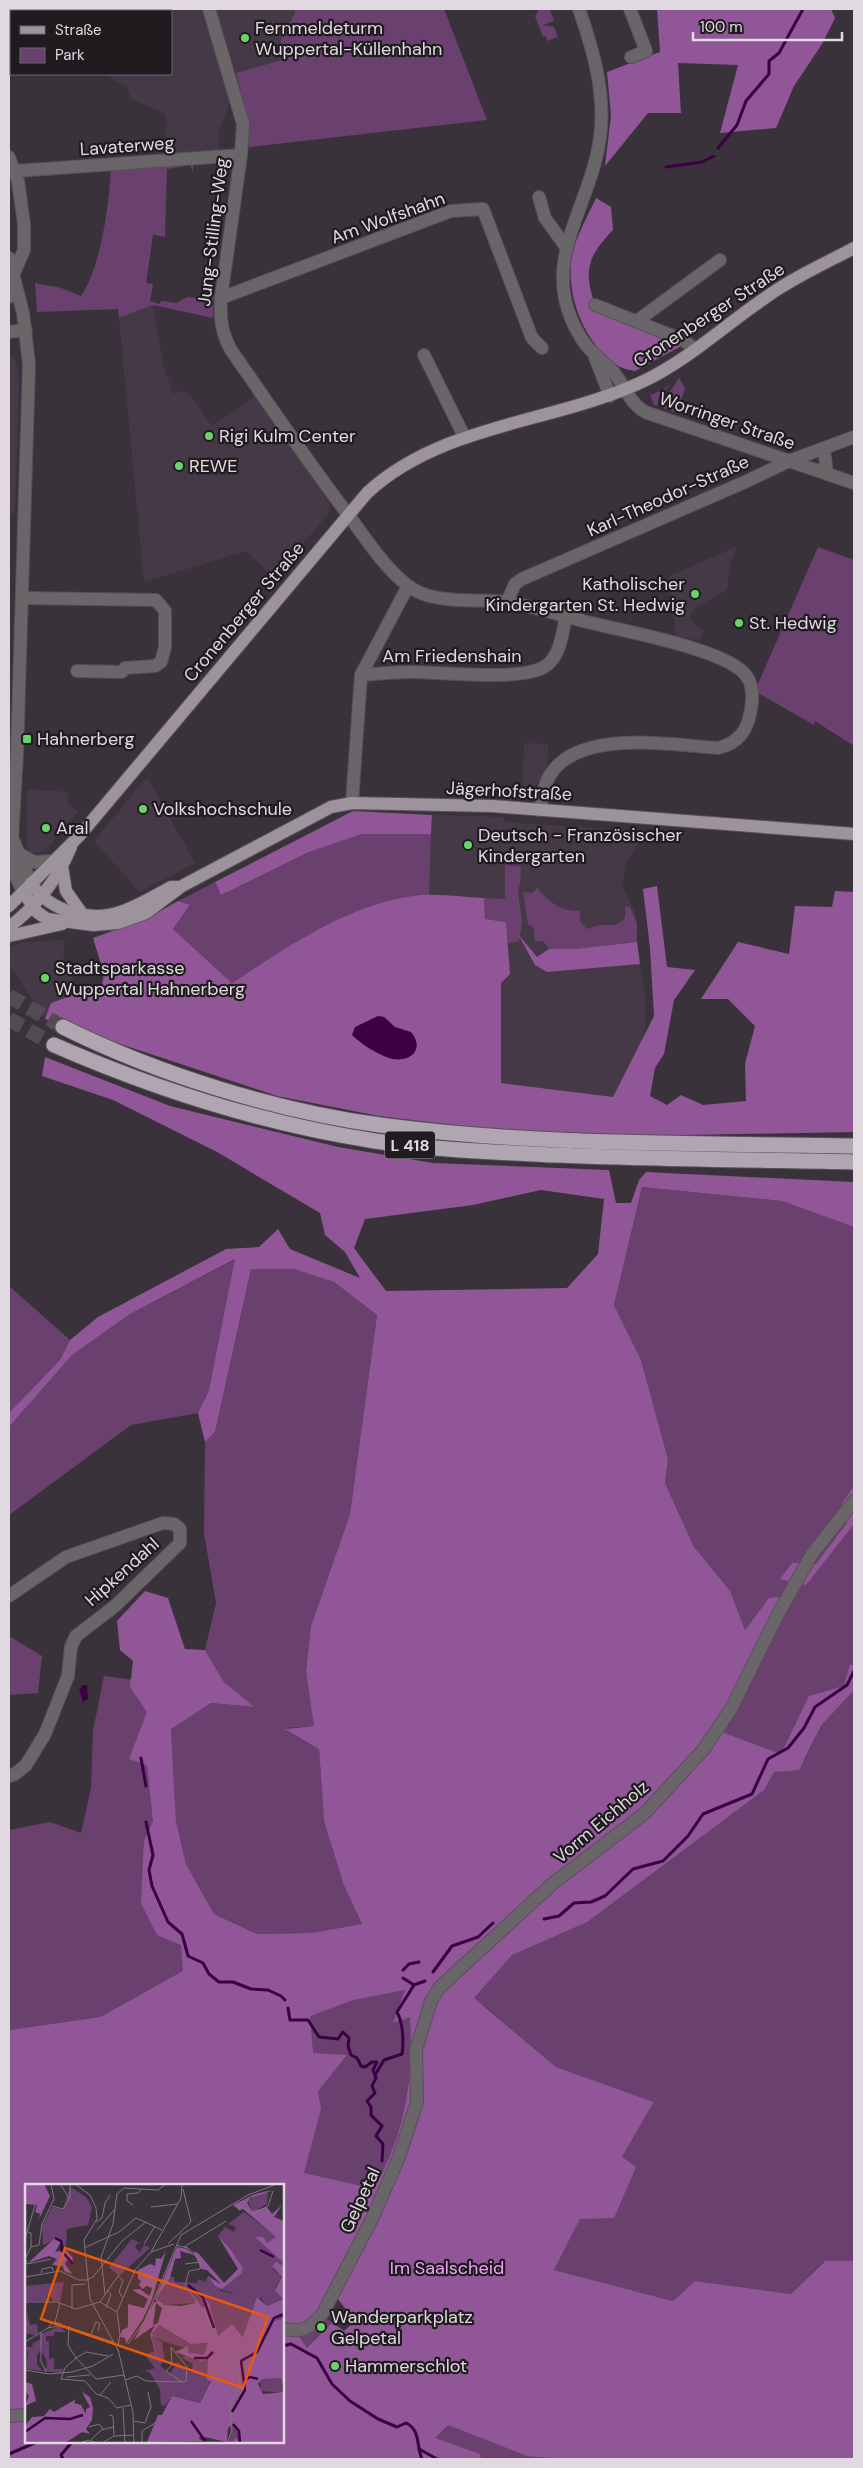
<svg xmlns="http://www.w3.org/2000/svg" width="863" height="2468" viewBox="0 0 863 2468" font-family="'DM Sans',sans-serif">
  <rect width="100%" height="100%" fill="#3a323b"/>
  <g fill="#463947">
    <polygon points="9,9 201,9 231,99 218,134 220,153 168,159 170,148 164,132 168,123 164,113 131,99 126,85 112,80 107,74 171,74 171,11 11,11 11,73 9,67"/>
    <polygon points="216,9 294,9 295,13 280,41 285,59 236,73"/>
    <polygon points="153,305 163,363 173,394 181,391 189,393 212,426 255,396 328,501 330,509 328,514 274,578 246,551 144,582 119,318"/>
    <polygon points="9,354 18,365 19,381 15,513 9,513"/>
    <polygon points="736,547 730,564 727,590 695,608 691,615 692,621 698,628 704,630 699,641 676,635 669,576"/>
    <polygon points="524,743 548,744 547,770 530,793 522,793"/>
    <polygon points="147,777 195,863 140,892 94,841"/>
    <polygon points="27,789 69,792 67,803 78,812 46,850 38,853 31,852 26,845"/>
    <polygon points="432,815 504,817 505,822 647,832 626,862 622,886 634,910 637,922 637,942 646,1001 646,1025 621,1119 514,1111 188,922 431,838"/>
    <polygon points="65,940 63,961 79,991 51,1003 45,1019 9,964 9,947 24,942"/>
  </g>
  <g fill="#6a406f">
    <polygon points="294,9 444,9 487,120 249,147 247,116 236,73 285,59 280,41 295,13"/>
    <polygon points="539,9 550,9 554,21 543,25 554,27 558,37 547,41 546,36 543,37 535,16"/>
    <path d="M193,164V172L190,165L167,169L165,237L153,235L146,283L153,284L150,301L160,304L161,301L176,303L188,297L195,298L212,290L214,286L213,318L153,305L119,318L118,309L37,312L35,283L61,288L81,296C101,267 109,205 111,169Z"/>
    <polygon points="679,378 685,388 677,413 660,407"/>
    <polygon points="672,383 659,396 657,406 654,405 650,395 663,390"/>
    <polygon points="818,547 854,560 854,746 815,721 814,725 758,693 757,686"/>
    <path d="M362,834H431L429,895C355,899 292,944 232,983L173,929L190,906L178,901L215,882L221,895L309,852Z"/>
    <polygon points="505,865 521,866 520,884 518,890 522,923 519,941 508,943 506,922 485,919 484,898 505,899"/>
    <path d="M537,888C548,901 561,912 580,911V921L587,929C592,928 599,924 603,925C613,925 617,927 625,917V906L630,907L637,924V942L575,949H549L543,941H535L533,926L528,925L523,892L532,893Z"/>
    <polygon points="642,1187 782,1201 854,1227 854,1486 842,1503 854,1513 854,1679 794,1749 804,1761 821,1726 854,1690 854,2261 824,2261 791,2294 695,2281 673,2301 554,2270 580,2219 622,2157 654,2102 556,2067 484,2006 412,2052 406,2108 389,2162 318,2313 468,2413 754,2459 410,2459 296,2355 293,2172 143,1993 100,2017 9,2030 9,1830 50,1822 81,1833 91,1788 93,1731 104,1676 134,1680 146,1694 171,1838 205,1914 248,1935 294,1939 408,1916 623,1839 769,1598 745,1630 730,1592 694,1547 665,1483 668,1459 641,1360 614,1305"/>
    <polygon points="236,1259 209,1390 198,1413 131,1425 9,1515 9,1427 72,1355 130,1314"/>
    <polygon points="251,1269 294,1269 334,1282 377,1315 350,1514 311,1626 306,1671 315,1726 286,1728 319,1749 324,1821 343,1883 363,1924 311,1933 257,1934 214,1914 186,1864 176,1821 171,1728 211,1703 253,1707 224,1682 205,1650 216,1603 204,1533 205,1442 215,1432"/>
    <polygon points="9,1286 70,1340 60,1360 9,1413"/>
    <polygon points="9,1636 42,1656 38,1693 9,1695"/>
  </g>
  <g fill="#915698" fill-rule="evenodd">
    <polygon points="657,9 831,9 835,18 822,44 794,86 776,128 720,133 738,65 678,63 681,113 648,113 605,166 611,115 607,72 660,52"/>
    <path d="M596,198L611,207L613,230C588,256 583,270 595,305L683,345L635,371C629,370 621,368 616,365C585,342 568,301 571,263C573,241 587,218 596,198Z"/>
    <polygon points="353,811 432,815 431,834 362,834 309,852 221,895 215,882"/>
    <path d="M657,886L667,967L695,970L674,1000L664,1054L655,1068L650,1096L667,1105L681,1095L703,1105L746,1101L745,1064L755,1026L728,999H701L738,942L789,954L795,906L832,907L835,891L854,892V1132L631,1136L513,1132L379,1116L277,1096L45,1019L51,1003L89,989L101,990L104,974L93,938L146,919L178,901L190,905L173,929L232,983C286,948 342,908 407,897C432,892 459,897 484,898L485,919L506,922L510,974L501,983V1083L613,1097L654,1016L650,948L643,889Z"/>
    <polygon points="518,934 537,957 549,949 575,949 637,942 640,964 547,972 535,965"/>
    <path d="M45,1057L170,1106L338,1147L433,1163L609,1170L616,1203H631L639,1180L646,1172L854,1182V1227L782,1201L642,1187L614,1305L641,1360L668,1459L665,1483L694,1547L730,1591L745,1630L769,1598L787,1596L739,1687L724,1733L781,1754L809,1696L844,1686L850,1664L854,1666V1690L821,1726L799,1770L774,1772L764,1790L587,1922L512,1955L474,1998L556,2067L654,2102L622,2157L636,2167L614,2218L580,2219L554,2270L673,2301L695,2281L791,2294L825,2261H854V2459H564L527,2456L448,2425L435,2438L480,2454L481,2459H9V2030L100,2017L183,1971L181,1945L157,1935L141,1903L144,1841L153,1821L147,1765L129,1759L147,1712L130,1687L133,1661L120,1650L117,1621L145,1591L168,1598L185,1649L205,1650L224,1682L254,1707L211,1703L171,1729L176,1821L186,1864L214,1914L257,1934L311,1933L362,1924L343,1883L324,1821L319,1749L285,1729L314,1726L306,1671L311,1626L350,1514L377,1315L334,1282L294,1269H251L215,1432L205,1442L198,1413L209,1390L235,1259L130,1314L72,1355L9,1427V1413L60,1360L70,1340L98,1317L226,1249L259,1247L278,1229L290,1249L360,1278L345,1252L325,1235L320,1213L217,1152L113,1100L42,1076ZM541,1190L604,1199L598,1254L567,1288L386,1291L354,1248L365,1219L473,1205ZM405,1990L393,2023L410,2017C414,2080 405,2133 374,2189L304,2173L321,2109L318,2091L347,2055L313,2053L310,2016L353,2000ZM26,2186H282V2442H26ZM334,2294L355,2321L344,2331L332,2323L307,2348L296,2332L323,2313Z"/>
    <polygon points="854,1486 854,1524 806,1585 780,1579 792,1563 816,1564 847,1523 842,1503"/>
  </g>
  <g fill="#3b0042">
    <path d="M378,1016L384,1017L395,1027L411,1032C426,1050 409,1064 389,1058C377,1054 361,1044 352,1035L355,1027Z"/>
    <polygon points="83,1685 87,1685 88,1699 83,1702 79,1690"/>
  </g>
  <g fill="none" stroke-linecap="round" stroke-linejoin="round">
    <g stroke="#3b0042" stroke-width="3">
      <polyline points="718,148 737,125 746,101 769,74 769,61 779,53 803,9"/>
      <polyline points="666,167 702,162 714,156"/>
      <polyline points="141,1758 146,1786"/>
      <polyline points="146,1822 153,1855 149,1870 152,1886 168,1922 182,1934 188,1956 203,1963 209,1974 219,1982 233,1982 251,1989 268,1990 281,1996 285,2000"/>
      <polyline points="544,1919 559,1916 574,1903 591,1902 605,1896 633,1869 663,1861 688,1836 703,1814 752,1794 768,1759 788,1748 804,1728 815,1707 847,1685 854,1671"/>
      <polyline points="403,1970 409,1964 419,1962"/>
      <polyline points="433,1972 452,1946 478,1937 493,1923"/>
      <polyline points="403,1978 414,1985"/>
      <polyline points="288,2008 290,2020 308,2020 319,2037 338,2039 343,2032 349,2038 348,2046 351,2055 357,2058 361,2066 365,2067 372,2062 377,2062 373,2070 376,2078 372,2086 375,2093 367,2101 371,2107 371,2115 382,2126 376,2136 383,2144 382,2161"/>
      <path d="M375,2075L384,2060L402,2054C404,2041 403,2023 397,2012L414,1985L425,1981"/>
      <path d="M282,2346L291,2344L317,2358L332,2384L350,2401L378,2419L397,2427L406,2423C421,2430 416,2446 422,2459"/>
      <polyline points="419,2449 437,2459"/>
      <polyline points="9,2454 37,2442"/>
      <polyline points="63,2459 61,2455 72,2442"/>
    </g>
    <g stroke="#534b54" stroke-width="15" stroke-dasharray="15 8" stroke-linecap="butt">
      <polyline points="9,996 63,1027"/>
      <polyline points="9,1019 54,1045"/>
    </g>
    <g stroke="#585059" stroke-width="14">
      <g id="minor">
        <path d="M209,9L243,124L241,155L221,298C220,318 221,332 231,350C270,406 308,462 349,516C367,540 384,567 407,585C433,606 475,598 506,602C533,606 561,615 587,622C623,631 720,648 744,673C753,682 753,697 751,709C748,730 739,743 718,748C671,745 569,726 546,783C543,791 542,801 540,810"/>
        <path d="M579,9C592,47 604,86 601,127C596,206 531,262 583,341C590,352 601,359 610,368C624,382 627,401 645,412L854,483"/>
        <polyline points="630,9 646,51 631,57"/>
        <polyline points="9,157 18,181 24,224 24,250 14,273 9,297"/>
        <polyline points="16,171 241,155"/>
        <polyline points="539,197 545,218 566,247"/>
        <polyline points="9,258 23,313 29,364 17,753 11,857 16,877 23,892"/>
        <polyline points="221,298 451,211 483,209 532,338 542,348"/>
        <polyline points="595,305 683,340 695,349"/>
        <polyline points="637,321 720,260"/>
        <polyline points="9,332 26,330"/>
        <polyline points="424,355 465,438"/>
        <polyline points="595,357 610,396"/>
        <polyline points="824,449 827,474"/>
        <polyline points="23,598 156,600 165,611 165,647 161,662 155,666 125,668 122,672 77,671"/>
        <polyline points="507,602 515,584 522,579 745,482 789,461 854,437"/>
        <path d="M361,675C377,674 392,672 407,672C438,671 525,683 547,665C561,654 562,633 566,617"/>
        <polyline points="352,803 361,675 408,586"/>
        <polyline points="13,840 31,883"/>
        <polyline points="20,854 34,862 53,861"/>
        <polyline points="9,1596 66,1557 163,1523 174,1524 180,1529 180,1543 115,1606 76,1636 71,1647 68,1676 45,1734 26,1765 15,1774 9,1776"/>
        <path d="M282,2328C301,2334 311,2328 323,2313L372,2219L399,2157L417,2102L416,2050L431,2001L440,1987L551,1885L645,1813L703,1750L731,1709L778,1614L812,1554L854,1501"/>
        <polyline points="9,2416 26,2415"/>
      </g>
    </g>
    <g stroke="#585059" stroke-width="14">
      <g id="major">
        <polyline points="62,866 66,891 83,915"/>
        <path d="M31,883C50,912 91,923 123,911C140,905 156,895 171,887H177"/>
        <polyline points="23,892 37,912 47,919 93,925 118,923 146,913 182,886 331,807 352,803 492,806 854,834"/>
        <path d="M9,906L80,835L367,493C442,423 557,423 646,380C689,359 725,325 765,298C792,278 824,264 854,248"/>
        <path d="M9,927C37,906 57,880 71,847"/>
        <polyline points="9,936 62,924"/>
      </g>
    </g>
    <g stroke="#585059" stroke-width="17">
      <g id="highway">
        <path d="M63,1027C157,1074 276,1111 380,1125C537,1146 696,1143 854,1146"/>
        <path d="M54,1045C157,1090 264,1124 375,1141C435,1150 495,1152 555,1155C655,1159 755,1160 854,1162"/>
      </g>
    </g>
    <use href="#minor" stroke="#696569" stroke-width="12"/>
    <use href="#major" stroke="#9c939d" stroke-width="12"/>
    <use href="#highway" stroke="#b0a6b1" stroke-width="15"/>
  </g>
  <g fill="#68d465" stroke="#1f1b1f" stroke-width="2">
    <circle cx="245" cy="38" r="5"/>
    <circle cx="209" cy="436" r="5"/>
    <circle cx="179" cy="466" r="5"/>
    <circle cx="695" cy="594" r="5"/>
    <circle cx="739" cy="623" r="5"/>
    <rect x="22" y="734" width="10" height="10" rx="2.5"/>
    <circle cx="143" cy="809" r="5"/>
    <circle cx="46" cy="828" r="5"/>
    <circle cx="468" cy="845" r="5"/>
    <circle cx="45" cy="978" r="5"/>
    <circle cx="321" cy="2327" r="5"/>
    <circle cx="335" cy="2366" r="5"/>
  </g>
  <g text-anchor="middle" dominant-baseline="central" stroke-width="4.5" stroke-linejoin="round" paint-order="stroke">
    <rect fill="#1f1b1f" stroke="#a6a1a6" stroke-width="1" x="385" y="1131.5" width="50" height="27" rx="4"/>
    <g font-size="16" font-weight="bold" fill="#e0dae0">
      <text x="410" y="1145">L 418</text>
    </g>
    <g font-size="18" fill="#e0dae0" stroke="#1f1b1f" text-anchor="start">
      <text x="255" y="28">Fernmeldeturm<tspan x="255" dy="21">Wuppertal-Küllenhahn</tspan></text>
      <text x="219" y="436">Rigi Kulm Center</text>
      <text x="189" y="466">REWE</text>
      <text x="685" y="584" text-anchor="end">Katholischer<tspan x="685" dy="21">Kindergarten St. Hedwig</tspan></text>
      <text x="749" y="623">St. Hedwig</text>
      <text x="37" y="739">Hahnerberg</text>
      <text x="153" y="809">Volkshochschule</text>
      <text x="56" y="828">Aral</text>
      <text x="478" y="835">Deutsch - Französischer<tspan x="478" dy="21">Kindergarten</tspan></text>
      <text x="55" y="968">Stadtsparkasse<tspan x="55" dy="21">Wuppertal Hahnerberg</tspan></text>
      <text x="331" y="2317">Wanderparkplatz<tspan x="331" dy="21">Gelpetal</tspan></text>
      <text x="345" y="2366">Hammerschlot</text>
    </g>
    <g font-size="18" fill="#e0dae0" stroke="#1f1b1f">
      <text transform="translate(127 146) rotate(-4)">Lavaterweg</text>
      <text transform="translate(388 218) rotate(-20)">Am Wolfshahn</text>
      <text transform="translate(213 232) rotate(-83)">Jung-Stilling-Weg</text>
      <text transform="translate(709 315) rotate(-33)">Cronenberger Straße</text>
      <text transform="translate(727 421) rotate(19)">Worringer Straße</text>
      <text transform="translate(668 496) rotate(-24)">Karl-Theodor-Straße</text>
      <text transform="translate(244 612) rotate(-50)">Cronenberger Straße</text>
      <text x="452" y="656">Am Friedenshain</text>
      <text transform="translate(509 791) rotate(3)">Jägerhofstraße</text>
      <text transform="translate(122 1572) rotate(-42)">Hipkendahl</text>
      <text transform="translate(601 1822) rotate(-40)">Vorm Eichholz</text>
      <text transform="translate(360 2200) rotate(-65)">Gelpetal</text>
    </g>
    <g font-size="18" fill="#f2a1fc" stroke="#1f1b1f">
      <text x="447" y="2268">Im Saalscheid</text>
    </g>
  </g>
  <g transform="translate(25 2184)">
    <rect width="259" height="259" fill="#3a323b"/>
    <path d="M45,3L61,13L67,23L63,41L42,45L41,63L32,55L18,61L17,42L27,23L38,26ZM241,7L245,6L247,8H243L242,20L227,28L223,16ZM219,28L252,53L242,60L233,51L259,78L258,84L248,85L257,93L250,104L258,115L242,122L235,113L226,127L224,144L218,153L210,144L194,151L215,174L227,164L259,119V134L233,195L220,211L216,259H202L206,252L197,168L184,183L183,196H186L175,219L147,212L140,222L136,221L135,206L129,195L124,188L120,187L130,184L120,171L129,167L126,151L137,158L140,177L135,181L141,187L145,189L153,178L161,187L166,188L168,180L156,173L169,171L162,169L160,164L140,158L127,150L134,141L162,157L180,160L171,119L140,121L131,115L144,93H149L150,98L172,99L173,95L180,98L183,92L196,107L211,111L197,105L216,89L218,84L204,63L193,52L200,43L209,48L211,43L203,40ZM107,55L117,60L113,59L110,63L115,69L119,61L125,64L94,92L84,83ZM39,98L35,118L28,117L25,111H21V117H0V102ZM2,128L5,141L12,140L13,149L10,151L0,149ZM35,142L41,148H29V152H21V157H24V175L29,174V185H38L37,189L1,185L3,169L0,163H8L7,160L16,155L14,151ZM16,166L21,175L22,183L18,187L12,181V171ZM256,194L258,209L236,207L235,195Z" fill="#6a406f" fill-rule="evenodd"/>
    <path d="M0,0H19L25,12L14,35L15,30L10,28L12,21L0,20ZM242,4L230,10L243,7L241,9L225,14L222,19L227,27L242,23L247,30L257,21L249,33L259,37V79L230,53H238L242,59L251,53L217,24L215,27L208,21ZM193,52L204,63L218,84L217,89L197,105L212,113L190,102L183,92L197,101L182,86L176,85L168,67L173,69L199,99L213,85ZM30,54L36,58L30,68L41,66L48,74L47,79L42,76L40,80L47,90L39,87L38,82L27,81L32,75L24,72L3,79ZM152,63L162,65L169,71L155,67L156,74L150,75L145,94L131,115L140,121L156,122L170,119L169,115L178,124L182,120L178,110L184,119L193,152L207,140L218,153L232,113L242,122L258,115L250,106L257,93L247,82L251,78L259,82V130L247,138L259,134V208L256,194L237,195L233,200L238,210L259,208V259H208L210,254L214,258L215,252L208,240L203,244L202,258L175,252L174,255L179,257L122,258L133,231H137L147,212L175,219L186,197L182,196L183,175L176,177L150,168L163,162V169L179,171L183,159L166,160L134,141L127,150L140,158L126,151L135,181L125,151L130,141L109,156L129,118H132L130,115ZM131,119L137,124L133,139L128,141ZM141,67L127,115L118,135L101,160L100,154L95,153L97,146L103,143V120L119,124L123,115L107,106L115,105L124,112L126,108L127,104L121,102L118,105L114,101L116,97L113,95V86L125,80L130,82L131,74L136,75ZM0,198L7,200L11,217L0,222L4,212L0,207ZM57,208L65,213L68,224L67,236L61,245L65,250L57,248L40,259H0V242L7,233L19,232L25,225L29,228L51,215L49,219L56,221L61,230V225L65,223Z" fill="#915698" fill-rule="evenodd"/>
    <path fill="none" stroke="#3b0042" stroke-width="2.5" d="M30,54L36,57L37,67L48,80M235,66L249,73M163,101L178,113L189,144M169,174H182L188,168M218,197L225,193L233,195M207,228L220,206L216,177L232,168L249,134L259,130M166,237L180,257M208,240L214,247L215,259M0,248L20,234L45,235L58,231"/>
    <path fill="none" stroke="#7c757d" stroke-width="1" d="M35,0L44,14M50,0L65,11L71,24L72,35L59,56L65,115L94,168M108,21L102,17V10L113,9L117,5M211,21L228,30L243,22L248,7M27,22L38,25L45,13V0M126,23L152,20M71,38L77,34L80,19L85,11M72,46L90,25M3,48L6,49V63L14,61L17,40L29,15L26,0M0,55L10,21M119,60L130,42M143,60L166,38L158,5M151,61L163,64L176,78L175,85L164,87L160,102L179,126L192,156L215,175L212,186L215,200L205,222L207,246L202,259M6,63L0,75L2,80L26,75M159,63L201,37M59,64L94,48L111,34L137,46M126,68L156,14L157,0M160,80L176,78M16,89L17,85L27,83L28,87M0,93L35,87L54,96H62M61,96L68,93L97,57L122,37M80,110L76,73L88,40L92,10L99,4L133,6L141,0M0,118H32L51,125L75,118L93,92L98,96L94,108L97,113M75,118L92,128M81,124L86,110L82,106M47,125V101L60,100M30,138L35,119M44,142L43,161L51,174L40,184L36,195L60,197L71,210L83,214L92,224L106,221M22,145L28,138L37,140M16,148V177L21,188M66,150L71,138L75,140L73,147M0,158L23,144L37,141L88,158M103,160L120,136L156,51L223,11L252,0M93,162L95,150L92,128L110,86L126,68L149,60M146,163L162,183L161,197L157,198M93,165L108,229L109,259M51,174L71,195L99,191M51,174L61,168L83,172M0,186L24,190L47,188L68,182L88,170M42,193L65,191M100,196L112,192L121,197L157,198L141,187L147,181L146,163M75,211L86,198M98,224L100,259M84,231L88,232L89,252M108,237L120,239L126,223L123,208M64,243L74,240L78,245M66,256L76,246L88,243M55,259L63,256L72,259M77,259L89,252L109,251M117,259V247L130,239"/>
    <path fill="#e8590c" fill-opacity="0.15" stroke="#e8590c" stroke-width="2.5" d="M40,64L243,133L218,204L16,135Z"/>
    <rect width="259" height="259" fill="none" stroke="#e0dae0" stroke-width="2.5"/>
  </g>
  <rect width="863" height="2468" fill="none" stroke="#e0dae0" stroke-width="20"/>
  <rect x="10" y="10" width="162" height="65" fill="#1f1b1f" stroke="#6c676c"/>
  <rect x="20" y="26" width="25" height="8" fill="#9c939d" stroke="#6c676c"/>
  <text x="55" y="35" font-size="15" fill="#e0dae0">Straße</text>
  <rect x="20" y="48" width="25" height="15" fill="#6a406f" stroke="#6c676c"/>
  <text x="55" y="60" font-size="15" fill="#e0dae0">Park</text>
  <path d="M693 32v8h149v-8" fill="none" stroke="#e0dae0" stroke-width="2.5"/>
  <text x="700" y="32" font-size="15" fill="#e0dae0" stroke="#1f1b1f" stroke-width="4" paint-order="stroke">100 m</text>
</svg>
